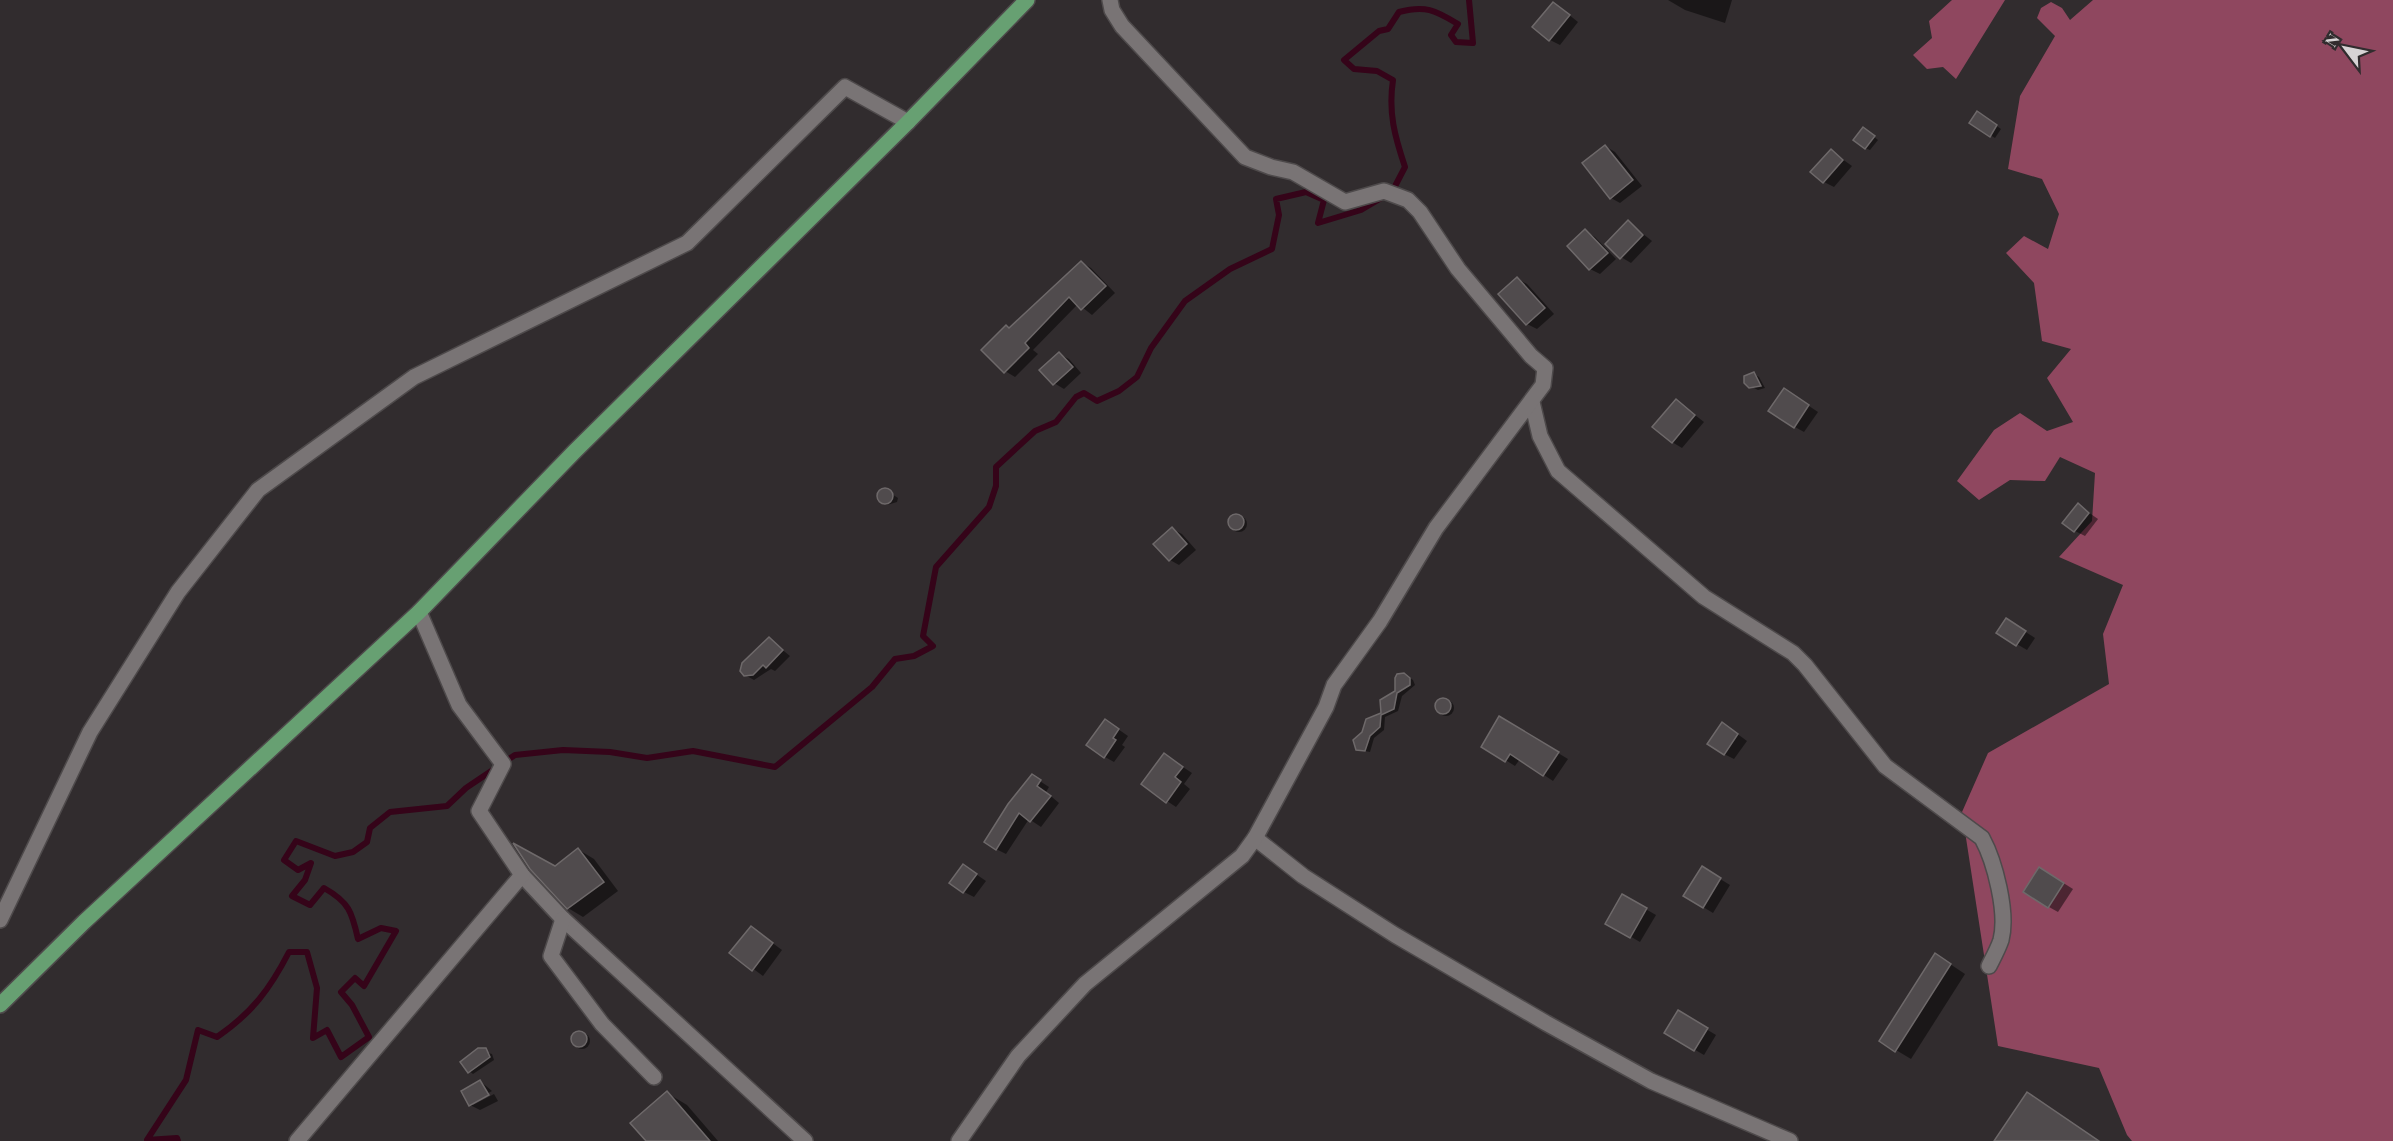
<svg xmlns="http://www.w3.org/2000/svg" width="2393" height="1141" viewBox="0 0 2393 1141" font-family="'Playfair Display',serif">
  <rect width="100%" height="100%" fill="#312c2e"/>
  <g fill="#8f475f">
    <polygon points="1952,0 2005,0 1956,79 1943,67 1927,69 1913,55 1932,38 1929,21"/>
    <polygon points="2093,0 2393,0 2393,1141 2132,1141 2127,1135 2099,1068 1998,1046 1962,812 1988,753 2109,684 2103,634 2123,585 2059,557 2092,521 2095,473 2060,457 2045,481 2010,480 1979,500 1957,481 1994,430 2020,413 2047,431 2073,422 2047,378 2071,349 2042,341 2034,283 2006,253 2024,236 2048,249 2059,214 2042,179 2008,169 2020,96 2055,36 2037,18 2041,8 2051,2 2062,8 2070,20"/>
  </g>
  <g fill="#0007">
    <polygon points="1668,0 1732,0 1725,23 1685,10"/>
    <polygon points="1563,10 1578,22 1560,45 1550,40"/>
    <polygon points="1982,116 2001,129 1995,138 1971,123"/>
    <polygon points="1868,132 1878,140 1870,150 1865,148"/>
    <polygon points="1605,146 1615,152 1642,186 1620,203 1611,198"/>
    <polygon points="1831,151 1852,166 1834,187 1824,182"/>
    <polygon points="1628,222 1652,241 1631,263 1621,257"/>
    <polygon points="1585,231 1595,237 1616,259 1600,274 1590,269"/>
    <polygon points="1081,262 1091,268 1115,293 1092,315 1078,304 1033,350 1038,354 1015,377 1005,371 1010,329"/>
    <polygon points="1518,279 1527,284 1554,314 1537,329 1527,324"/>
    <polygon points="1059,354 1069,359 1081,373 1064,389 1054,383"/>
    <polygon points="1754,374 1759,377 1765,388 1758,390 1746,384"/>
    <polygon points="1794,396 1818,412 1804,432 1795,427"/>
    <polygon points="1677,401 1704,422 1682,448 1672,442"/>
    <polygon points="884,489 898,498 897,502 887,505 883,503 879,498"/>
    <polygon points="2078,505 2098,519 2085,536 2075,531"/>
    <circle cx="1239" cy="524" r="8"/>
    <polygon points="1172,529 1182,534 1196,550 1179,565 1170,560"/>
    <polygon points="2016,626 2035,638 2027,650 1998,633"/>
    <polygon points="769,639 790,656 775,671 771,669 754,680 745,675"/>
    <polygon points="1404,674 1413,680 1415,685 1402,696 1398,711 1385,717 1384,730 1374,738 1370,752 1360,750 1367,720 1383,714 1381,701 1397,692"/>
    <circle cx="1446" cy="708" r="8"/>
    <polygon points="1500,718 1568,759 1553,781 1520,759 1515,766 1483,746"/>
    <polygon points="1115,727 1128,736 1122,745 1125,747 1114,762 1105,757"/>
    <polygon points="1732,730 1747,741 1734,759 1724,754"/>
    <polygon points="1165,755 1192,773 1184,784 1190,789 1176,807 1167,801"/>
    <polygon points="1032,776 1049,787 1046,792 1059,803 1041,827 1029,819 1006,854 996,849"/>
    <polygon points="579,850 594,859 618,891 583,917 568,908 555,868"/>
    <polygon points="964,866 986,881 974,897 964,892"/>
    <polygon points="1702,868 1730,885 1713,913 1685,896"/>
    <polygon points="2049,874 2073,889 2058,912 2049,907"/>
    <polygon points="1623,896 1656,915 1640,942 1607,923"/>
    <polygon points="752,928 782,950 763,976 732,953"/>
    <polygon points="1950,964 1965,974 1911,1059 1881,1041"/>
    <polygon points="1678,1012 1716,1035 1704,1055 1666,1033"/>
    <circle cx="582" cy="1041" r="8"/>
    <polygon points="478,1050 492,1054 494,1060 473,1074 469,1071"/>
    <polygon points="480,1081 492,1091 473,1102 473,1105 494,1094 498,1101 480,1110 470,1105"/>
    <polygon points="667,1093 687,1105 718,1141 648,1141"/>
  </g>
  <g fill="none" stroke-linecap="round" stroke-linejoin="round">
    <g stroke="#350419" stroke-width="6">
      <path d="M1392,192L1405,167C1395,137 1388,113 1393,80L1377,71L1354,69L1344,60L1379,31L1388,29L1399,12C1425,5 1435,10 1458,24L1451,35L1456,42L1473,43L1469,0"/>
      <path d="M178,1141L177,1138L147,1140L186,1080L198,1030L217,1037C252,1013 270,989 289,952H307L317,988L313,1038L327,1030L341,1057L369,1037L352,1005L341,992L355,978L364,986L396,931L381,928L358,939C352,912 349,902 324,888L310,905L292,896L305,880L311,863L298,870L284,860L296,841L335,856L353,852L367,842L370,828L390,812L447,806L466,788L515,755L563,750L610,752L647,758L693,751L775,767L872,687L895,659L914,656L933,646L923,636L936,567L989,507L996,486V467L1035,431L1056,422L1076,397L1084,393L1097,401L1119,391L1137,377L1151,348L1185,301L1230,269L1272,249L1279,215L1276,199L1306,192L1324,200L1318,223L1361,210L1383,197"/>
    </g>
  </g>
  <g fill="#504b4d" stroke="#6e696a" stroke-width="1.5">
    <polygon points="1553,2 1570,15 1549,41 1532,27"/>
    <polygon points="1977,111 1997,125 1990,137 1969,123"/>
    <polygon points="1863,127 1875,136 1865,149 1853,140"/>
    <polygon points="1605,145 1633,180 1610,199 1582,163"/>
    <polygon points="1831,149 1843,160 1823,183 1810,172"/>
    <polygon points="1628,220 1643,235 1620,259 1605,244"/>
    <polygon points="1585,229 1608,253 1589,270 1567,246"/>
    <polygon points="1081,261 1106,286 1081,310 1069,297 1025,343 1029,348 1004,373 981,350 1006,325 1009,328"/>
    <polygon points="1517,277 1545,308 1526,325 1498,294"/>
    <polygon points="1059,352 1073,367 1053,385 1039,370"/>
    <polygon points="1754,372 1761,386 1749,388 1744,383 1744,376"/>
    <polygon points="1784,388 1809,405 1794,428 1768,411"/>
    <polygon points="1676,399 1695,415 1672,443 1652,427"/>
    <circle cx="885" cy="496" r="8"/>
    <polygon points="2078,503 2089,513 2074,532 2062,523"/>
    <circle cx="1236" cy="522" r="8"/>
    <polygon points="1172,527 1187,544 1169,561 1153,544"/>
    <polygon points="2006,618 2026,631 2016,646 1996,633"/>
    <polygon points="769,637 783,650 766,668 763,665 753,675 744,676 740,671 742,663"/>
    <polygon points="1404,673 1410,678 1410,685 1397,693 1394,709 1381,715 1380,727 1370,736 1365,751 1356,750 1353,740 1362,732 1366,719 1381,713 1380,700 1395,691 1395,678 1397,674"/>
    <circle cx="1443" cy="706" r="8"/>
    <polygon points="1499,716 1559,752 1543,776 1510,754 1505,762 1481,747"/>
    <polygon points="1105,719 1119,729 1113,738 1116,740 1104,758 1086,745"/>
    <polygon points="1722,722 1738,734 1724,755 1707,744"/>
    <polygon points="1164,753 1183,767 1175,777 1181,782 1166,803 1141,784"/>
    <polygon points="1032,774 1041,780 1037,786 1051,796 1030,822 1019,813 996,850 984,842 1008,804"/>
    <polygon points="513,843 555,866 578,848 604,882 567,909 530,869"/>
    <polygon points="963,864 977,874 963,893 949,883"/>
    <polygon points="1702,866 1721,878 1703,908 1683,896"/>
    <polygon points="2039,867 2064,883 2048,908 2023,892"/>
    <polygon points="1622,894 1647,908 1630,938 1605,924"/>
    <polygon points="751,926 773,943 752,971 729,953"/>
    <polygon points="1935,953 1951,964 1895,1052 1879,1041"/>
    <polygon points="1678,1010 1708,1028 1694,1051 1664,1033"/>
    <circle cx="579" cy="1039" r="8"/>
    <polygon points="478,1048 486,1048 490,1057 468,1073 460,1062"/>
    <polygon points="480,1080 489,1095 469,1106 461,1091"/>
    <polygon points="667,1091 710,1141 646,1141 630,1123"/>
    <polygon points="2027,1092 2099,1141 1994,1141"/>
  </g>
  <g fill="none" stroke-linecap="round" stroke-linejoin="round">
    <g stroke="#4e4a4b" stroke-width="18">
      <g id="minor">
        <path d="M1532,402L1540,436L1558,471L1704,597L1793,653L1805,665L1885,766L1982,838C1995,862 2008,913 2001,940C1998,949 1993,958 1989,966"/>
        <polyline points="419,612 459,705 503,764 479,811 522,875 563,919 805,1141"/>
        <polyline points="1255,838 1303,876 1395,935 1546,1023 1651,1081 1790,1141"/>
        <polyline points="563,919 551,956 602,1024 654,1077"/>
        <polyline points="0,920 90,732 178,592 258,490 414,377 687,243 845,87 908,122"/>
        <polyline points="297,1141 522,875"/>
        <polyline points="959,1141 1018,1056 1085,984 1242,856 1255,838 1326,707 1334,685 1380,621 1436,528 1543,385 1545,368 1531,356 1458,269 1420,212 1408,200 1384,191 1345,202 1293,172 1271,167 1245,157 1122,26 1112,10 1110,0"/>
      </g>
    </g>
    <g stroke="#4e4a4b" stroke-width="18">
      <polyline id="major" points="0,1005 84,922 419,612 575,451 908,122 1027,0"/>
    </g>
    <use href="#minor" stroke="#797475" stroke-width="15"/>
    <use href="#major" stroke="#67a072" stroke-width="15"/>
  </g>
  <g transform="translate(2345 48) rotate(302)" stroke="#312c2e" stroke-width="4.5" paint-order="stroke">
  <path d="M0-4.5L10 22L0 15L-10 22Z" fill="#d7d4d5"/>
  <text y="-9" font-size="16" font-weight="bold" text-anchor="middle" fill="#d7d4d5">N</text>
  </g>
</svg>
